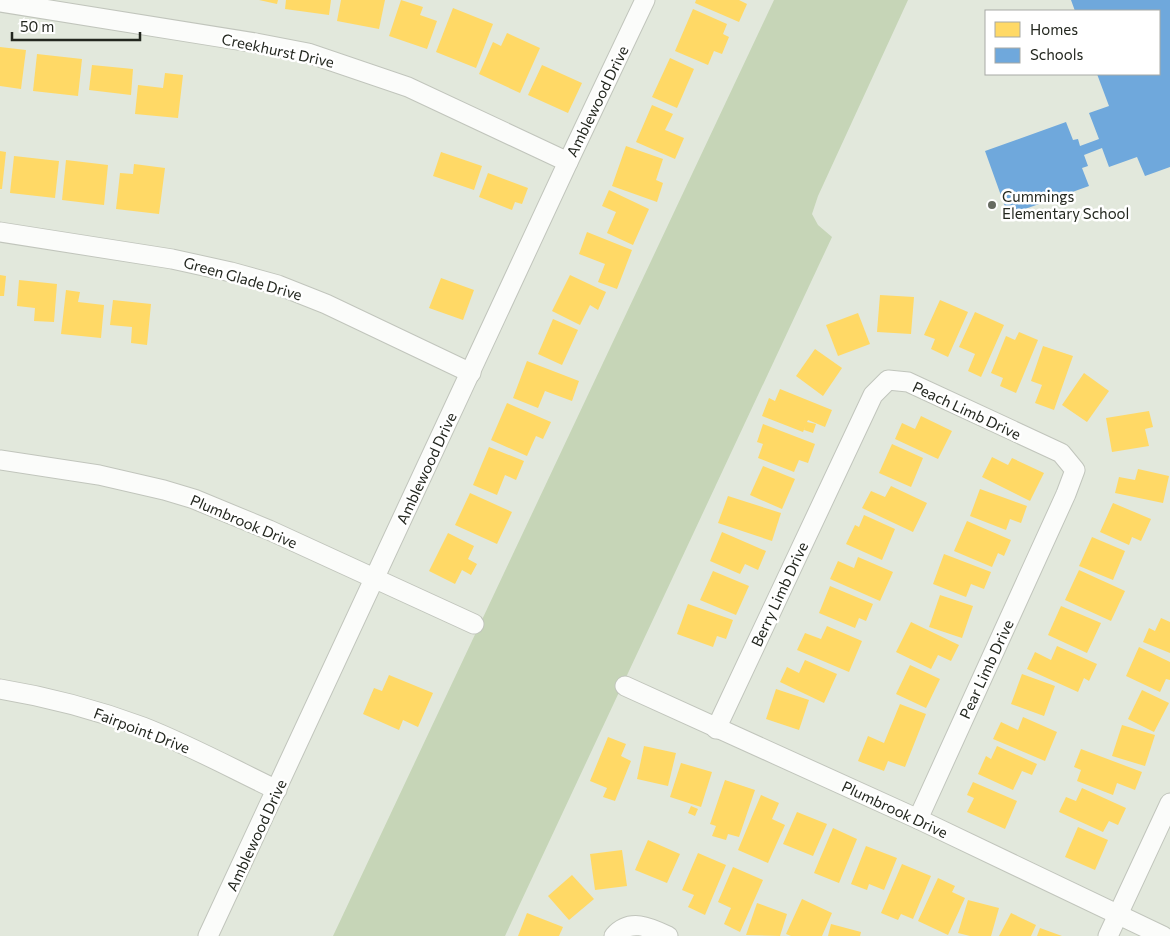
<svg xmlns="http://www.w3.org/2000/svg" width="1170" height="936" viewBox="0 0 1170 936" font-family="Commissioner,sans-serif">
  <rect width="100%" height="100%" fill="#e2e8dc"/>
  <polygon fill="#c6d5b7" points="774,0 908,0 818,196 812,214 818,225 832,237 505,936 333,936"/>
  <g fill="#ffd966">
    <polygon points="259,0 278,0 277,4"/>
    <polygon points="286,0 331,0 329,15 285,9"/>
    <polygon points="341,0 385,0 379,29 337,21"/>
    <polygon points="401,0 423,7 420,15 437,21 427,49 389,36"/>
    <polygon points="696,0 739,0 747,4 739,22 695,3"/>
    <polygon points="453,8 493,24 476,68 436,52"/>
    <polygon points="693,9 727,24 723,34 729,37 722,54 714,51 708,65 675,51"/>
    <polygon points="507,33 540,48 520,93 479,74 493,42 501,46"/>
    <polygon points="0,47 26,50 21,89 0,86"/>
    <polygon points="37,54 82,59 78,96 33,91"/>
    <polygon points="670,58 694,69 677,108 652,97"/>
    <polygon points="92,65 133,69 131,95 89,90"/>
    <polygon points="542,65 582,83 568,113 528,95"/>
    <polygon points="165,73 183,75 178,118 135,114 138,85 163,88"/>
    <polygon points="652,105 673,114 665,130 684,138 675,159 636,142"/>
    <polygon points="626,146 663,159 656,180 663,183 657,202 612,186"/>
    <polygon points="0,151 6,152 2,189 0,189"/>
    <polygon points="441,152 482,166 474,190 433,176"/>
    <polygon points="14,156 59,161 55,198 10,193"/>
    <polygon points="66,160 108,165 104,205 62,200"/>
    <polygon points="134,164 165,168 159,214 116,209 120,173 133,174"/>
    <polygon points="488,173 528,188 522,204 515,202 512,210 479,197"/>
    <polygon points="609,190 649,209 633,245 607,233 616,212 602,206"/>
    <polygon points="587,232 632,250 617,289 598,282 605,264 579,254"/>
    <polygon points="0,275 6,276 4,296 0,296"/>
    <polygon points="570,275 606,292 598,310 590,305 580,325 552,311"/>
    <polygon points="441,278 474,290 463,320 429,308"/>
    <polygon points="19,280 57,284 54,322 34,321 35,308 17,306"/>
    <polygon points="66,290 80,292 78,302 104,305 101,338 61,334"/>
    <polygon points="880,295 914,297 911,334 877,332"/>
    <polygon points="113,300 151,304 147,345 131,343 132,327 110,325"/>
    <polygon points="940,300 968,312 948,357 931,349 935,339 924,335"/>
    <polygon points="975,312 1004,325 981,377 968,371 975,354 959,347"/>
    <polygon points="858,313 870,344 838,356 826,325"/>
    <polygon points="553,319 578,330 562,365 538,354"/>
    <polygon points="1019,332 1038,340 1016,393 1000,386 1003,378 991,373 1006,336 1015,340"/>
    <polygon points="1043,346 1073,356 1054,410 1035,403 1042,385 1031,381"/>
    <polygon points="815,349 842,368 823,396 796,376"/>
    <polygon points="527,361 579,381 572,401 545,391 538,408 513,398"/>
    <polygon points="1084,373 1109,391 1087,422 1062,405"/>
    <polygon points="780,389 832,410 825,427 808,420 807,422 816,424 813,433 804,430 806,425 803,432 762,416 769,398 775,401"/>
    <polygon points="507,403 551,422 543,439 536,436 527,456 491,440"/>
    <polygon points="1149,411 1153,427 1145,429 1149,446 1112,452 1106,418"/>
    <polygon points="921,416 952,431 938,459 895,439 902,423 915,429"/>
    <polygon points="763,424 815,444 808,463 799,460 794,472 758,458 763,444 757,442"/>
    <polygon points="892,444 923,458 911,487 879,473"/>
    <polygon points="489,447 524,461 516,480 505,475 497,495 473,485"/>
    <polygon points="992,457 1008,465 1012,458 1044,473 1030,501 982,477"/>
    <polygon points="763,466 795,479 782,509 750,495"/>
    <polygon points="1138,469 1169,476 1163,503 1115,493 1119,477 1135,480"/>
    <polygon points="891,486 927,503 913,532 862,508 871,491 885,497"/>
    <polygon points="980,489 1027,506 1021,523 1010,519 1006,530 970,516"/>
    <polygon points="470,493 512,512 497,544 455,525"/>
    <polygon points="728,496 781,513 772,541 718,523"/>
    <polygon points="1113,503 1151,519 1141,541 1132,537 1129,545 1100,532"/>
    <polygon points="864,515 895,529 882,560 846,544 855,525 859,527"/>
    <polygon points="967,521 1011,540 1004,556 998,553 992,567 954,551"/>
    <polygon points="722,532 766,551 758,570 745,564 740,574 710,561"/>
    <polygon points="448,533 474,546 468,559 477,564 471,575 462,570 455,584 429,571"/>
    <polygon points="1092,537 1125,551 1113,580 1079,566"/>
    <polygon points="944,554 991,572 984,589 971,584 966,597 933,584"/>
    <polygon points="858,557 893,572 880,601 830,579 838,561 854,568"/>
    <polygon points="1079,570 1125,591 1111,621 1065,600"/>
    <polygon points="713,571 749,586 736,615 700,600"/>
    <polygon points="830,586 873,604 866,621 859,618 855,628 819,613"/>
    <polygon points="940,595 973,606 962,638 929,627"/>
    <polygon points="688,604 733,620 726,639 717,636 713,647 677,634"/>
    <polygon points="1061,606 1101,623 1087,653 1048,635"/>
    <polygon points="1161,618 1170,622 1170,653 1143,642 1149,628 1155,631"/>
    <polygon points="911,622 959,645 951,661 938,655 931,669 896,652"/>
    <polygon points="827,626 862,641 849,672 797,650 805,633 821,639"/>
    <polygon points="1057,646 1097,664 1089,681 1084,678 1078,692 1027,669 1035,652 1051,660"/>
    <polygon points="1139,647 1170,662 1170,680 1166,679 1160,692 1126,676"/>
    <polygon points="805,660 837,674 824,703 780,682 787,667 799,673"/>
    <polygon points="910,665 940,679 926,708 896,694"/>
    <polygon points="1022,674 1055,686 1044,716 1011,704"/>
    <polygon points="389,675 433,693 418,727 403,720 399,730 363,714 374,688 382,691"/>
    <polygon points="776,689 809,700 799,730 766,719"/>
    <polygon points="1142,690 1169,703 1154,732 1128,719"/>
    <polygon points="900,704 926,714 905,767 888,761 884,771 858,761 868,736 884,743"/>
    <polygon points="1023,717 1057,732 1045,761 993,739 1001,722 1018,730"/>
    <polygon points="1122,725 1155,735 1145,766 1112,756"/>
    <polygon points="608,737 626,744 621,756 631,761 615,801 603,797 607,788 590,781"/>
    <polygon points="644,746 676,753 668,786 637,779"/>
    <polygon points="997,746 1037,764 1032,775 1022,771 1013,790 978,774 986,756 991,759"/>
    <polygon points="1081,749 1142,772 1135,790 1117,783 1113,795 1077,781 1081,770 1074,767"/>
    <polygon points="681,763 712,772 701,807 670,797"/>
    <polygon points="725,780 755,790 739,837 728,834 726,840 712,836 716,826 710,824"/>
    <polygon points="973,782 1017,801 1005,829 967,812 974,798 967,795"/>
    <polygon points="1082,788 1126,808 1118,825 1109,821 1103,832 1059,812 1066,797 1076,801"/>
    <polygon points="761,795 779,803 772,819 785,825 768,863 738,850"/>
    <polygon points="691,806 698,809 695,816 688,813"/>
    <polygon points="797,812 827,824 813,856 783,844"/>
    <polygon points="1078,827 1108,840 1095,870 1065,857"/>
    <polygon points="833,828 857,839 839,883 814,873"/>
    <polygon points="648,840 680,854 667,883 635,870"/>
    <polygon points="866,846 897,858 884,890 869,884 867,890 851,884"/>
    <polygon points="622,850 627,886 595,890 590,854"/>
    <polygon points="698,853 726,865 705,915 688,907 694,895 682,890"/>
    <polygon points="902,864 931,876 913,919 901,914 898,920 881,913"/>
    <polygon points="733,867 763,880 740,932 724,924 731,908 718,902"/>
    <polygon points="572,875 594,899 569,920 548,896"/>
    <polygon points="938,878 955,886 952,892 965,898 948,935 918,921"/>
    <polygon points="802,899 832,913 822,936 791,936 786,934"/>
    <polygon points="968,900 999,908 991,936 970,936 958,933"/>
    <polygon points="757,903 787,914 780,936 746,935"/>
    <polygon points="527,913 563,927 559,936 518,936"/>
    <polygon points="1011,913 1036,925 1031,936 999,936"/>
    <polygon points="831,924 861,932 860,936 828,936"/>
    <polygon points="1040,928 1062,936 1037,936"/>
  </g>
  <polygon fill="#6fa8dc" points="1071,0 1170,0 1170,167 1145,176 1137,157 1109,167 1102,148 1084,155 1088,166 1082,168 1089,186 1008,215 985,151 1066,122 1073,140 1078,139 1080,146 1099,139 1089,113 1109,106 1097,74 1159,74 1159,11 1075,11"/>
  <g fill="none" stroke-linecap="round" stroke-linejoin="round">
    <g stroke="#c1c5bc" stroke-width="21">
      <g id="minor">
        <polyline points="0,2 256,43 308,53 408,87 568,162"/>
        <polyline points="0,232 172,259 231,272 278,285 326,304 471,373"/>
        <polyline points="0,460 99,475 164,490 194,499 269,530 474,624"/>
        <polyline points="625,686 918,819 1163,936"/>
        <path d="M0,689C49,697 97,710 143,727C189,745 233,769 277,790"/>
        <polyline points="716,729 873,395 888,380 908,382 1061,453 1075,470 1066,494 918,819"/>
        <polyline points="208,936 568,162 645,0"/>
        <path d="M614,936C630,918 649,927 668,936"/>
        <polyline points="1108,936 1170,803"/>
      </g>
    </g>
    <use href="#minor" stroke="#fbfcfa" stroke-width="19"/>
  </g>
  <circle fill="#666b61" stroke="#fff" stroke-width="2" cx="992" cy="205" r="5"/>
  <g text-anchor="middle" dominant-baseline="central" stroke-width="5" stroke-linejoin="round" paint-order="stroke">
    <g font-size="15" fill="#23271f" stroke="#fff">
      <text transform="translate(278 50) rotate(12)">Creekhurst Drive</text>
      <text transform="translate(597 101) rotate(-64)">Amblewood Drive</text>
      <text transform="translate(243 278) rotate(16)">Green Glade Drive</text>
      <text transform="translate(967 410) rotate(25)">Peach Limb Drive</text>
      <text transform="translate(426 468) rotate(-65)">Amblewood Drive</text>
      <text transform="translate(244 521) rotate(23)">Plumbrook Drive</text>
      <text transform="translate(779 594) rotate(-65)">Berry Limb Drive</text>
      <text transform="translate(986 669) rotate(-65)">Pear Limb Drive</text>
      <text transform="translate(142 730) rotate(21)">Fairpoint Drive</text>
      <text transform="translate(895 809) rotate(25)">Plumbrook Drive</text>
      <text transform="translate(256 835) rotate(-65)">Amblewood Drive</text>
    </g>
    <g font-size="15" fill="#23271f" stroke="#fff" text-anchor="start">
      <text x="1002" y="196">Cummings<tspan x="1002" dy="17">Elementary School</tspan></text>
    </g>
  </g>
  <rect x="985" y="10" width="175" height="65" fill="#ffffff" stroke="#a7a9a5"/>
  <rect x="995" y="22" width="25" height="15" fill="#ffd966" stroke="#a7a9a5"/>
  <text x="1030" y="35" font-size="15" fill="#23271f">Homes</text>
  <rect x="995" y="48" width="25" height="15" fill="#6fa8dc" stroke="#a7a9a5"/>
  <text x="1030" y="60" font-size="15" fill="#23271f">Schools</text>
  <path d="M12 32v8h128v-8" fill="none" stroke="#23271f" stroke-width="2.5"/>
  <text x="20" y="32" font-size="15" fill="#23271f" stroke="#ffffff" stroke-width="4" paint-order="stroke">50 m</text>
</svg>
